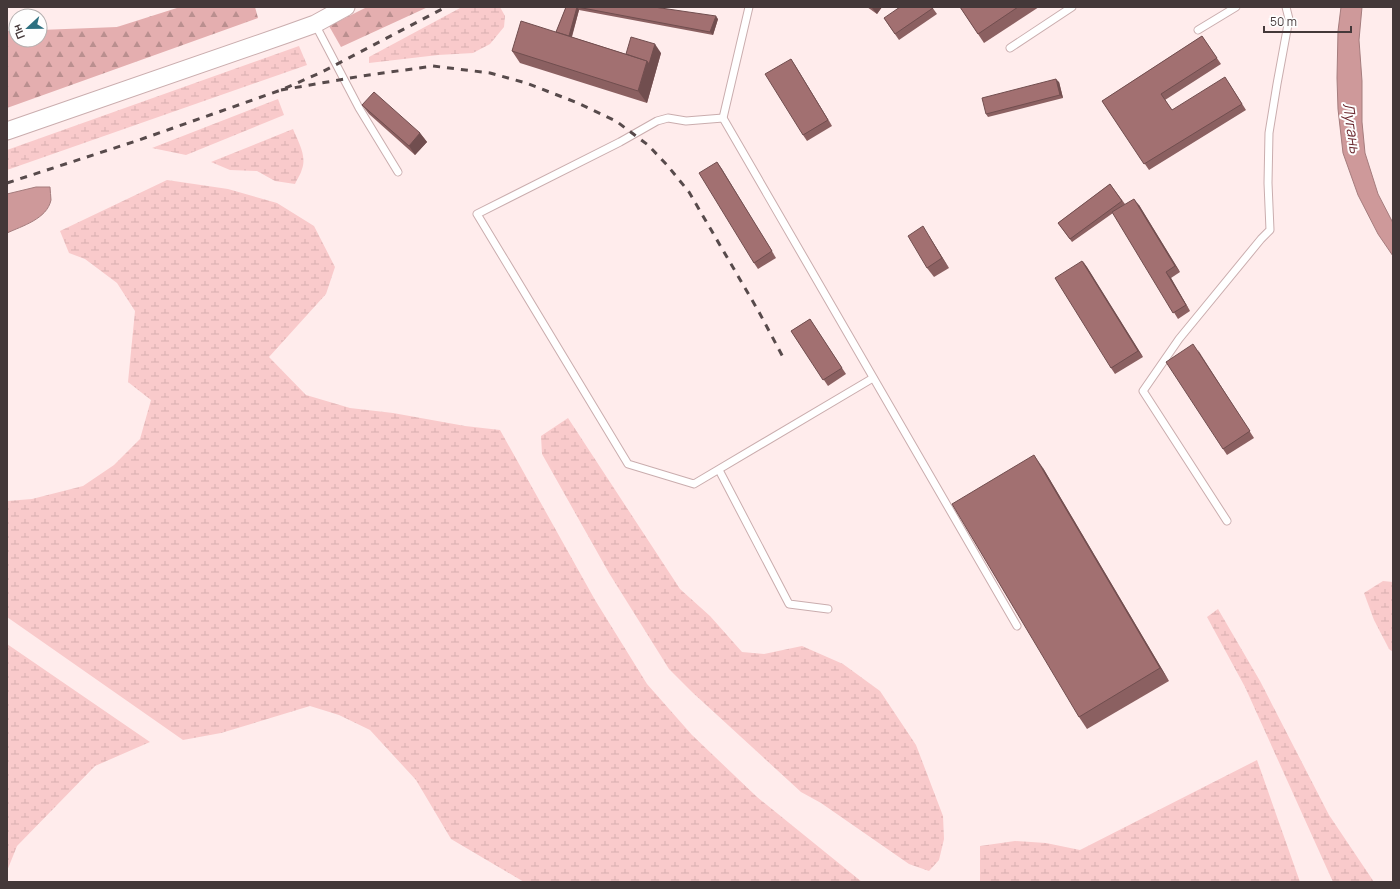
<svg xmlns="http://www.w3.org/2000/svg" width="1400" height="889" viewBox="0 0 1400 889" font-family="Manrope,sans-serif">
  <defs>
    <pattern id="forest-firs" width="22" height="20" patternUnits="userSpaceOnUse"><rect width="22" height="20" fill="#e4aeaf"/><path d="M5 1l3.5 6h-7zM16 11l3.5 6h-7z" fill="#ba8f8f"/></pattern>
    <pattern id="wetland-marsh" width="20" height="14" patternUnits="userSpaceOnUse"><rect width="20" height="14" fill="#f9cacb"/><path d="M1 5h8M5 5V1M11 12h8M15 12V8" fill="none" stroke="#d7aeaf"/></pattern>
  </defs>
  <rect width="100%" height="100%" fill="#ffecec"/>
  <g fill="url(#forest-firs)">
    <polygon points="180,7 255,7 258,18 7,108 7,31 16,30 16,40 40,40 40,30 117,27"/>
    <polygon points="367,7 428,7 341,47 329,26"/>
  </g>
  <g fill="url(#wetland-marsh)">
    <polygon points="462,7 500,7 505,16 504,27 490,44 473,53 438,55 369,63 369,57"/>
    <polygon points="299,46 307,65 7,170 7,150"/>
    <polygon points="278,99 284,115 186,155 152,148"/>
    <path d="M293,129C298,141 307,156 302,169C301,174 297,179 295,184L275,181L257,171L230,170L211,162Z"/>
    <polygon points="167,180 228,189 277,203 314,226 335,267 326,294 269,357 306,395 350,408 393,413 465,426 500,430 595,600 647,684 692,735 757,797 862,882 524,882 451,839 416,780 370,730 339,715 310,706 221,733 183,740 7,617 7,501 32,499 83,486 114,465 140,439 151,400 128,382 135,311 117,283 85,259 69,253 60,231"/>
    <polygon points="568,418 680,589 710,616 742,652 764,654 802,646 843,664 880,691 916,745 943,816 944,839 939,860 929,871 909,864 821,803 801,792 692,692 669,669 609,573 542,454 541,436"/>
    <polygon points="1383,581 1393,582 1393,652 1389,649 1374,620 1364,593"/>
    <polygon points="1218,609 1260,681 1329,815 1374,882 1333,882 1245,687 1207,617"/>
    <polygon points="7,644 150,742 95,766 17,846 7,871"/>
    <polygon points="1257,760 1300,882 980,882 980,846 1015,841 1046,843 1080,850"/>
  </g>
  <g fill="#ce999a" stroke="#a57c7d">
    <polygon points="1341,7 1362,7 1359,40 1362,81 1362,122 1365,153 1378,194 1393,223 1393,256 1378,234 1358,195 1343,153 1338,109 1337,78 1338,31"/>
    <path d="M36,187H50C50,191 51,196 51,200C47,219 22,226 7,233V194Z"/>
  </g>
  <g fill="none" stroke-linecap="round" stroke-linejoin="round">
    <g stroke="#caadae" stroke-width="9">
      <g id="service">
        <polyline points="749,7 723,118 1017,626"/>
        <polyline points="315,24 359,108 398,172"/>
        <polyline points="1198,30 1236,7"/>
        <polyline points="1010,48 1072,7"/>
        <polyline points="723,118 686,121 668,118 657,121 620,142 477,214 628,464 694,484 873,378"/>
        <polyline points="719,470 789,604 828,609"/>
        <polyline points="1227,521 1143,391 1179,339 1261,239 1270,230 1268,183 1269,133 1277,84 1289,19 1286,7"/>
      </g>
    </g>
    <g stroke="#caadae" stroke-width="19">
      <polyline id="tertiary" points="7,131 287,34 315,24 346,7"/>
    </g>
    <use href="#service" stroke="#fff" stroke-width="7"/>
    <use href="#tertiary" stroke="#fff" stroke-width="17"/>
    <g stroke="#574a4b" stroke-width="3" stroke-dasharray="7 7" stroke-linecap="butt">
      <polyline points="281,90 362,76 433,66 490,73 526,83 578,103 616,121 648,145 667,165 689,192 759,312 784,359"/>
      <polyline points="7,183 139,140 281,90 322,72 446,7"/>
    </g>
  </g>
  <g fill="#8b6061">
    <polygon points="566,7 654,7 718,19 713,35 579,10 572,37 626,54 661,53 647,103 520,63 512,51 556,32"/>
    <polygon points="867,7 882,7 877,14"/>
    <polygon points="932,7 937,14 899,40 884,18"/>
    <polygon points="960,7 1039,7 984,43"/>
    <polygon points="1202,36 1221,64 1165,100 1172,110 1229,83 1246,110 1149,170 1102,101"/>
    <polygon points="791,59 832,126 807,141 803,135"/>
    <polygon points="1059,82 1063,98 988,117 986,114"/>
    <polygon points="362,105 420,133 427,142 415,155 369,114"/>
    <polygon points="717,162 776,258 758,269 754,263"/>
    <polygon points="1110,184 1125,204 1117,210 1139,205 1180,272 1171,278 1190,311 1178,319 1113,213 1072,242 1058,223"/>
    <polygon points="929,236 949,268 934,277 927,268"/>
    <polygon points="1083,261 1143,357 1115,374 1111,368"/>
    <polygon points="810,319 846,374 828,386 791,331"/>
    <polygon points="1198,350 1254,438 1227,455 1223,449"/>
    <polygon points="1043,468 1169,681 1087,729 1079,717"/>
  </g>
  <g fill="#714e4f">
    <polygon points="577,7 579,10 569,46 567,43"/>
    <polygon points="873,7 882,7 877,14 872,8"/>
    <polygon points="716,16 718,19 713,35 710,32"/>
    <polygon points="655,44 661,53 647,103 638,91 647,61"/>
    <polygon points="791,59 795,65 832,126 828,120"/>
    <polygon points="1056,79 1059,82 1063,98 1060,95"/>
    <polygon points="420,133 427,142 415,155 409,146"/>
    <polygon points="717,162 722,169 776,258 772,251"/>
    <polygon points="1134,199 1139,205 1180,272 1175,266"/>
    <polygon points="923,226 929,236 949,268 942,258"/>
    <polygon points="1082,261 1087,267 1143,357 1138,351"/>
    <polygon points="1166,272 1171,278 1190,311 1186,305"/>
    <polygon points="1034,455 1043,468 1169,681 1160,668"/>
  </g>
  <g fill="#a27071" stroke="#714e4f">
    <polygon points="566,7 654,7 716,16 710,32 577,7 569,36 556,32"/>
    <polygon points="900,7 932,7 933,8 895,34 884,18"/>
    <polygon points="960,7 1018,7 978,34"/>
    <polygon points="521,21 647,61 638,91 512,51"/>
    <polygon points="1202,36 1217,58 1161,94 1172,110 1225,77 1242,104 1144,164 1102,101"/>
    <polygon points="631,37 655,44 649,64 647,61 626,54"/>
    <polygon points="791,59 828,120 803,135 765,74"/>
    <polygon points="1056,79 1060,95 986,114 982,98"/>
    <polygon points="374,92 420,133 409,146 362,105"/>
    <polygon points="717,162 772,251 754,263 699,173"/>
    <polygon points="1110,184 1122,201 1070,239 1058,223"/>
    <polygon points="1134,199 1175,266 1166,272 1186,305 1173,313 1112,212"/>
    <polygon points="923,226 942,258 927,268 908,236"/>
    <polygon points="1082,261 1138,351 1111,368 1055,278"/>
    <polygon points="810,319 842,368 823,380 791,331"/>
    <polygon points="1193,344 1250,431 1223,449 1166,362"/>
    <polygon points="1034,455 1160,668 1079,717 952,504"/>
  </g>
  <g text-anchor="middle" dominant-baseline="central" stroke-width="4" stroke-linejoin="round" paint-order="stroke">
    <g font-size="15" font-style="italic" fill="#6c2a30" stroke="#fefefe">
      <text transform="translate(1352 128) rotate(82)">Лугань</text>
    </g>
  </g>
  <rect width="1400" height="889" fill="none" stroke="#443839" stroke-width="16"/>
  <g transform="translate(28 28) rotate(248)"><circle r="19" fill="#fefefe" stroke="#b4afaf"/>
  <path d="M0-3L7 15L0 10L-7 15Z" fill="#2d7081"/>
  <text y="-6" font-size="11" font-weight="bold" text-anchor="middle" fill="#443839">Пн</text>
  </g>
  <path d="M1264 26v6h87v-6" fill="none" stroke="#443839" stroke-width="2"/>
  <text x="1270" y="26" font-size="12" fill="#443839" stroke="#fefefe" stroke-width="3" paint-order="stroke">50 m</text>
</svg>
